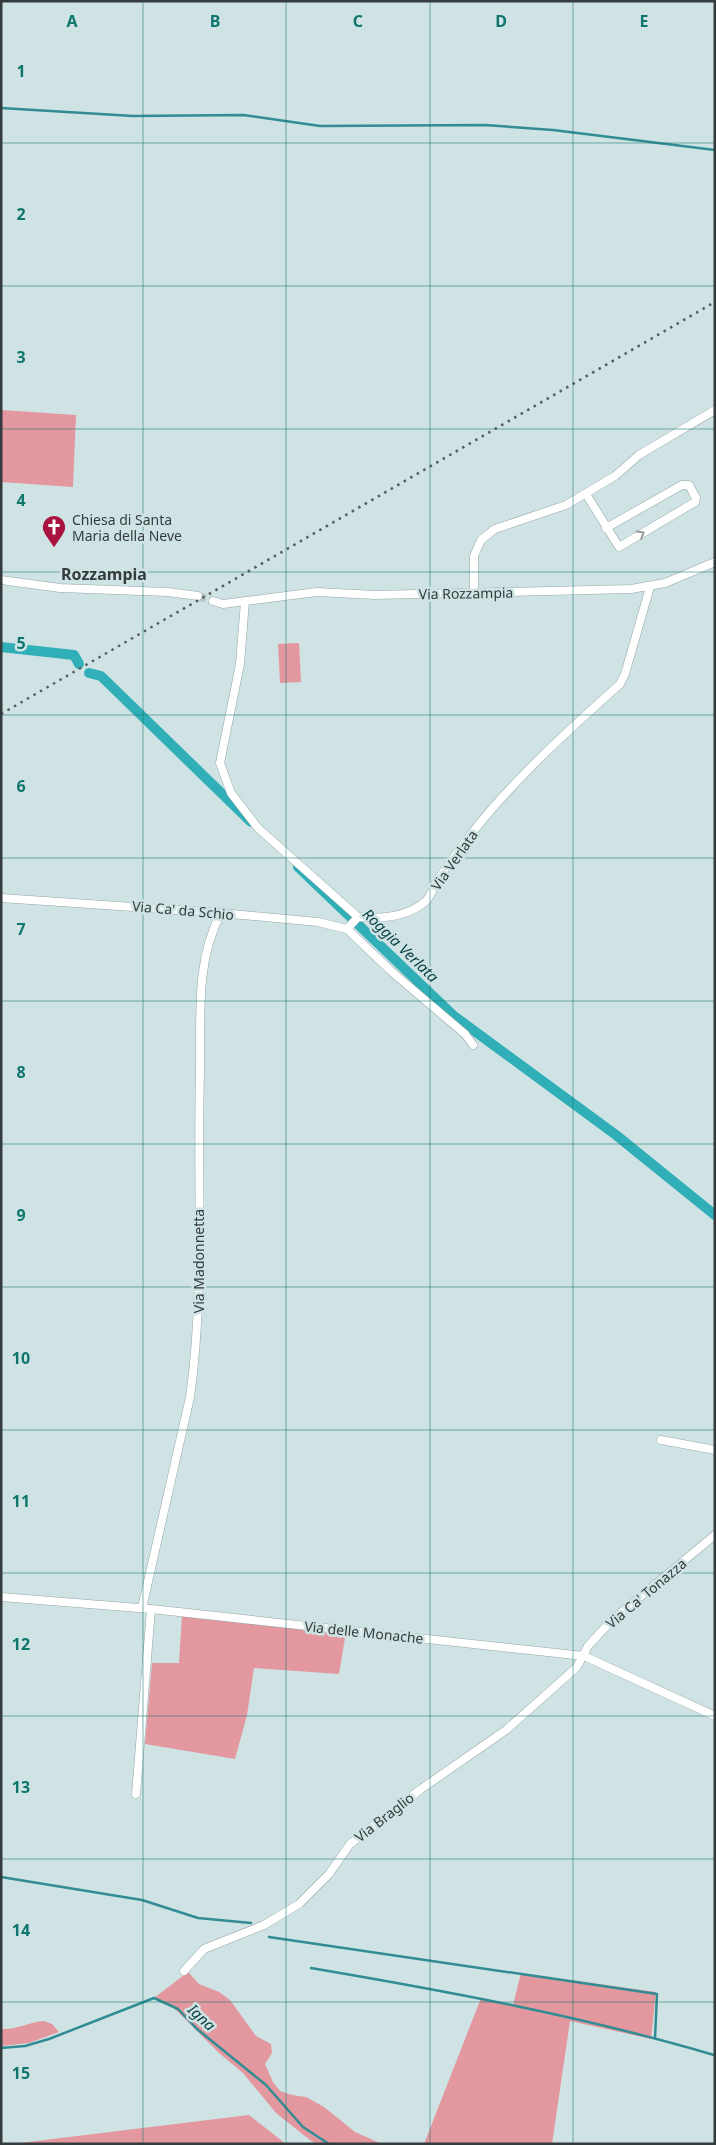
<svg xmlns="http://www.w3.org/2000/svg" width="716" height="2145" viewBox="0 0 716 2145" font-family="'Noto Sans',sans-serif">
  <rect width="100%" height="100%" fill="#d0e3e4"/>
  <g fill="#e3979f">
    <polygon points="1,410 76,415 73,487 1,482"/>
    <polygon points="299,643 301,682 280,683 278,644"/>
    <polygon points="182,1615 346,1632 339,1674 254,1668 247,1715 235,1759 145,1744 152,1663 179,1663"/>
    <polygon points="188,1972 199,1984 219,1992 230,2000 256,2036 271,2044 272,2053 265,2064 273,2082 280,2091 292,2095 306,2097 324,2107 355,2132 382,2144 316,2144 310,2140 276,2113 243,2073 219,2053 175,2009 162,2001 154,1998"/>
    <polygon points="521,1973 656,1992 651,2039 570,2021 552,2144 424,2144 481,1998 513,2005"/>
    <path d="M44,2021L52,2024L59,2032L29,2043L1,2046V2029C16,2030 29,2022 44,2021Z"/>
    <polygon points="249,2115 286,2144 19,2144 20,2143"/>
  </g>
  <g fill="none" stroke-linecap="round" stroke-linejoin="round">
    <g stroke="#318c93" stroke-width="2.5">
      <polyline points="1,108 133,116 243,115 320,126 485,125 553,130 715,150"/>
      <polyline points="1,1877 142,1900 198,1918 251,1923"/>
      <polyline points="269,1937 657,1994 655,2038"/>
      <path d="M311,1968C446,1991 582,2016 714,2055"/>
      <polyline points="1,2048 25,2046 49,2039 154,1998 178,2009 197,2029 266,2085 303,2127 329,2144"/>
    </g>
    <g stroke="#30afb8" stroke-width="10">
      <polyline points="1,647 74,655 79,664"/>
      <polyline points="89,673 101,676 251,822"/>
      <polyline points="298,867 454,1016 616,1135 715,1215"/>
    </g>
    <polyline stroke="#b1c1c2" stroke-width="8" stroke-dasharray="8 4" stroke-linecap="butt" points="198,596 213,601"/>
    <g stroke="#95a6a7" stroke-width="9">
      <g id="street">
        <polyline points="586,494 619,547 695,502 696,498 689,485 682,485 606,528"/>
        <polyline points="1,580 60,588 168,592 198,596"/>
        <polyline points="474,592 474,556 481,540 495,529 566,505 615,476 639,455 715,410"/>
        <polyline points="213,601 223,604 317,592 375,595 631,589 665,583 715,562"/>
        <path d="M245,601L240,664L220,763L231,793L258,828L358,917C381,919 408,917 426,901C432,895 434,884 439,878C452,859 466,840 480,823C522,772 571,728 620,684L625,674L650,587"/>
        <polyline points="1,898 221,913 318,922 347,929 358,917"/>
        <polyline points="347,929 392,972 465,1034 473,1045"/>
        <polyline points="661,1440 715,1450"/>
        <polyline points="1,1597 151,1609 584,1656 715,1716"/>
        <path d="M142,1608L190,1397C205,1290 197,1180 200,1072C201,1018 195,961 221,913"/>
        <polyline points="136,1794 151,1609"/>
        <polyline points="184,1971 204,1949 264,1925 299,1904 329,1874 350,1844 421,1789 506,1730 577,1667 588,1646 612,1620 715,1535"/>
      </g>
    </g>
    <use href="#street" stroke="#fff" stroke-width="8"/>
    <polyline stroke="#545e5f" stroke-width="2.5" stroke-dasharray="2.5 5" stroke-linecap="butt" points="1,714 715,302"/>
  </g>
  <defs><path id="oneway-chevron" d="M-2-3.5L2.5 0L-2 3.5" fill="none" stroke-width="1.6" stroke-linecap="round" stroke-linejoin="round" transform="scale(1.25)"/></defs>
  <use stroke="#9a9d9e" href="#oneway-chevron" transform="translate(641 534) rotate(-31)"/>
  <path fill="none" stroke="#0f766e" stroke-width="1" stroke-opacity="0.55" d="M143,1V2144M286,1V2144M430,1V2144M573,1V2144M1,143H715M1,286H715M1,429H715M1,572H715M1,715H715M1,858H715M1,1001H715M1,1144H715M1,1287H715M1,1430H715M1,1573H715M1,1716H715M1,1859H715M1,2002H715"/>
  <defs>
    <g id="church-pin" transform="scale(1.25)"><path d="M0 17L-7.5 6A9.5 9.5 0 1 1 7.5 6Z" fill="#a9133f" stroke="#d0e3e4"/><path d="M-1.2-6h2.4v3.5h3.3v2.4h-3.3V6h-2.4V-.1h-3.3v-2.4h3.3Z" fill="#fff"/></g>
  </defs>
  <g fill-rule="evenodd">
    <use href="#church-pin" x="54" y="527"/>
  </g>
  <g text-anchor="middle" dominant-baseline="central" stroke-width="5" stroke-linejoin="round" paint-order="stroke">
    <g font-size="14" fill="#343b3c" stroke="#d0e3e4" text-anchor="start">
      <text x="72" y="519">Chiesa di Santa<tspan x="72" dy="16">Maria della Neve</tspan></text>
    </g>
    <g font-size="14" fill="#343b3c" stroke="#d0e3e4">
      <text transform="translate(466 593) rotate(-1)">Via Rozzampia</text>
      <text transform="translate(454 860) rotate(-55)">Via Verlata</text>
      <text transform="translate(183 910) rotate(5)">Via Ca' da Schio</text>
      <text transform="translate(198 1261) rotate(-90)">Via Madonnetta</text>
      <text transform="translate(646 1593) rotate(-40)">Via Ca' Tonazza</text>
      <text transform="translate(364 1632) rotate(6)">Via delle Monache</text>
      <text transform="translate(384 1817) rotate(-38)">Via Braglio</text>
    </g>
    <g font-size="15" font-style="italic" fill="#094145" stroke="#d0e3e4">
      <text transform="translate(401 945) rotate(44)">Roggia Verlata</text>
      <text transform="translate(202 2017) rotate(43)">Igna</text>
    </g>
    <g font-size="16" font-weight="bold" fill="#343b3c" stroke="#d0e3e4">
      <text x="104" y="574">Rozzampia</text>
    </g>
  </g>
  <g font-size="16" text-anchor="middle" font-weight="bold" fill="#0f766e" stroke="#d0e3e4" stroke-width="5" stroke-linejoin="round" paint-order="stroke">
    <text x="72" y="27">A</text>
    <text x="215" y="27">B</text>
    <text x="358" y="27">C</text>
    <text x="501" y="27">D</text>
    <text x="644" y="27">E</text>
    <text x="21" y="77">1</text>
    <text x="21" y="220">2</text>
    <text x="21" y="363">3</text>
    <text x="21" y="506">4</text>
    <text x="21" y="649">5</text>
    <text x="21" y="792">6</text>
    <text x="21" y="935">7</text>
    <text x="21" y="1078">8</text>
    <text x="21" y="1221">9</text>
    <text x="21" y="1364">10</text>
    <text x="21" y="1507">11</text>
    <text x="21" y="1650">12</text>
    <text x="21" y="1793">13</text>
    <text x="21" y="1936">14</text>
    <text x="21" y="2079">15</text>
  </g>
  <rect width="716" height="2145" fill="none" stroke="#343b3c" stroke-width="5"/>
</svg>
